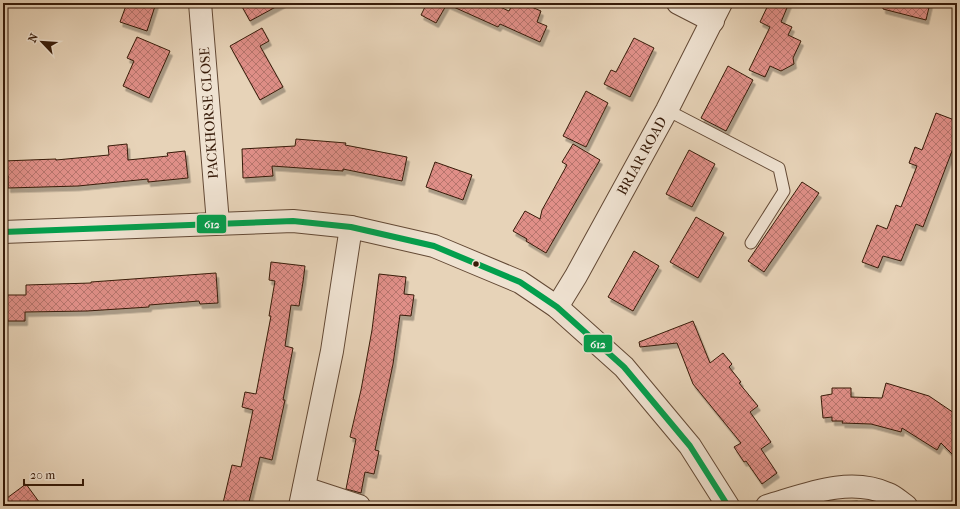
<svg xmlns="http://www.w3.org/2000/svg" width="960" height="509" viewBox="0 0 960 509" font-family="'IM FELL French Canon',serif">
  <defs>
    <pattern id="building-cross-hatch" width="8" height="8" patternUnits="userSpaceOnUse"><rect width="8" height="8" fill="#e08f88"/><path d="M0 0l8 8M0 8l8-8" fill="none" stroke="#b6746d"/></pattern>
    <filter id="shadow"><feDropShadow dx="2.5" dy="4.5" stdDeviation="0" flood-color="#0004"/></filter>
  </defs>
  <rect width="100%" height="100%" fill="#e7d3b8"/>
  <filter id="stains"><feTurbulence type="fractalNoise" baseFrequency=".005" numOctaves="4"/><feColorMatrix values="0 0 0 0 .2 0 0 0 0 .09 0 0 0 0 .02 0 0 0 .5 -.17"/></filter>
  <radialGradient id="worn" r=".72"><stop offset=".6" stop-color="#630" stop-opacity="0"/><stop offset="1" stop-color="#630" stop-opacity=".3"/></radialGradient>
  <polygon fill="#bdba8a" stroke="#7a6a4a" points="857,501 872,506 821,506 832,503"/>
  <g fill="url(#building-cross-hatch)" stroke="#371b09" filter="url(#shadow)">
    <polygon points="127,3 156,3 147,31 120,22"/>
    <polygon points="240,3 283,3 250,21"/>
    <polygon points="427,3 491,3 509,11 513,3 522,3 541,11 537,22 547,26 540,42 500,24 498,27 447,4 436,23 421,15"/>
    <polygon points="769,3 789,3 781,22 792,27 788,35 801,41 793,58 794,64 781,71 770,66 765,77 749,70 770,27 760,22"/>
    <polygon points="883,3 930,3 926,20 883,9"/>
    <polygon points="262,28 269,41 260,46 283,87 260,100 230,46"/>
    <polygon points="137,37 170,51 149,98 123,86 134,61 127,58"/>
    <polygon points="634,38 654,48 630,97 604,84 611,70 616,72"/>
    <polygon points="728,66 753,80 726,131 701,118"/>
    <polygon points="586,91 608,103 586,147 563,136"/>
    <polygon points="936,113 957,121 957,138 923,227 916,224 901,261 883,256 878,268 862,262 877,225 887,229 896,205 901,207 917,166 909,163 915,147 922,150"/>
    <polygon points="296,139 346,143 345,145 407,157 402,181 343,169 343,171 272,166 273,176 243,178 242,149 295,146"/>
    <polygon points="127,144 128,160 168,156 167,153 185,151 188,178 148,182 148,179 78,186 8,188 8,176 3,177 3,161 56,159 56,160 109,155 108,146"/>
    <polygon points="573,144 600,160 546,253 526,241 527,239 513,231 525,211 540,219 542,210 567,165 562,162"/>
    <polygon points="689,150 715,164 692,207 666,194"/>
    <polygon points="435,162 472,175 463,200 426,187"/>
    <polygon points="802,182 819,193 764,272 748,261"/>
    <polygon points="696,217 724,233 698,278 670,262"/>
    <polygon points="634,251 659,266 633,311 608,297"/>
    <polygon points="271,262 305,266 303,282 299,306 291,305 285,346 293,348 283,400 285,400 272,460 260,457 248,506 236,506 223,503 232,465 241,467 253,410 242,407 245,392 256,394 271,316 269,316 275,281 269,280"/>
    <polygon points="216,273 218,303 200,304 199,301 149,305 149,307 87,311 25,312 25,321 3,321 3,295 26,295 26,285 91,283 91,282"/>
    <polygon points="379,274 406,277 404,294 414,295 411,316 400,315 393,364 375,450 379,451 374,474 365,472 361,493 346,489 356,439 350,437 361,390 372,330"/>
    <polygon points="693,321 710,363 723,353 732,364 729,367 741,382 739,383 758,406 750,412 771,442 761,449 777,473 762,484 746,461 744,462 734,447 741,443 693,384 677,343 640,347 639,342"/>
    <polygon points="886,383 929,396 957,415 957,459 941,443 937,450 902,428 901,432 871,424 842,423 843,421 832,421 832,417 823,418 821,396 832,394 832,388 851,388 851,397 882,398"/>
    <polygon points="26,484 42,506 3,506 3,501"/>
  </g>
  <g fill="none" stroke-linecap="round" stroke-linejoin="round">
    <g stroke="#634935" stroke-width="13">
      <polyline id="service" points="667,110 779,168 784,191 751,243"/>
    </g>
    <g stroke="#634935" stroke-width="24">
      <g id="minor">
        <polyline points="200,3 218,223"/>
        <polyline points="678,3 713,21"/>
        <polyline points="3,232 293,221 351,227 434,246 520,282 557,307 624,367 690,446 728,506"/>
        <polyline points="557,307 576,276 667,110 721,3"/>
        <polyline points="304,488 359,506"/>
        <polyline points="300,506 332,351 351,227"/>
        <path d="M767,506C805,495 849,476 888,494C894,496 900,502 906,506"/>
      </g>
    </g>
    <use href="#service" stroke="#efe2d1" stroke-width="11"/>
    <use href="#minor" stroke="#efe2d1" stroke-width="22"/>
    <g stroke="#efe2d1" stroke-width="9">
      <polyline id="bus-1" points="3,232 293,221 351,227 434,246 520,282 557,307 624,367 690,446 728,506"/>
    </g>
    <use href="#bus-1" stroke="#039f4d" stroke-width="6"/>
  </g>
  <circle fill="#371b09" stroke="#efe2d1" stroke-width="1.5" cx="476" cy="264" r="3.5"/>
  <g text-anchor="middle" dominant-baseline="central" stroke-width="3.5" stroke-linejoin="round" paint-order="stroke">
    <g font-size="14" fill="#371b09" stroke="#efe2d1">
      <text transform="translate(209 113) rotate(-94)">PACKHORSE CLOSE</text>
      <text transform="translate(642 156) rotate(-61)">BRIAR ROAD</text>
    </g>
  </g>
  <g stroke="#efe2d1" stroke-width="1.5">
    <rect x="196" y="214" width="31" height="20" rx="4" fill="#039f4d"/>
    <rect x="583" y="334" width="30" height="19" rx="4" fill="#039f4d"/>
  </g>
  <g font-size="11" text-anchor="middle" font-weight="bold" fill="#fff">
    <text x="212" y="228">612</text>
    <text x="598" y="348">612</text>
  </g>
  <rect width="960" height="509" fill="none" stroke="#e7d3b8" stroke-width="16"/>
  <rect x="4" y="4" width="952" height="501" fill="none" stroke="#371b09" stroke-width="2"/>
  <rect x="8" y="8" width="944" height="493" fill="none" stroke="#371b09"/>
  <g transform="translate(42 42) rotate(295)" stroke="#efe2d1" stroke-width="3" paint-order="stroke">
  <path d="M0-3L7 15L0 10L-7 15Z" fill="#371b09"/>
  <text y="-6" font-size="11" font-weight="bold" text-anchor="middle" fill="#371b09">N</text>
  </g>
  <path d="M24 479v6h59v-6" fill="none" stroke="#371b09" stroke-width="2"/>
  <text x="30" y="479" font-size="12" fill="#371b09" stroke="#efe2d1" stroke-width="3" paint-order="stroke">20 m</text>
  <rect width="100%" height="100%" filter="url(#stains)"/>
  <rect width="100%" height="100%" fill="url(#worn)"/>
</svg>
